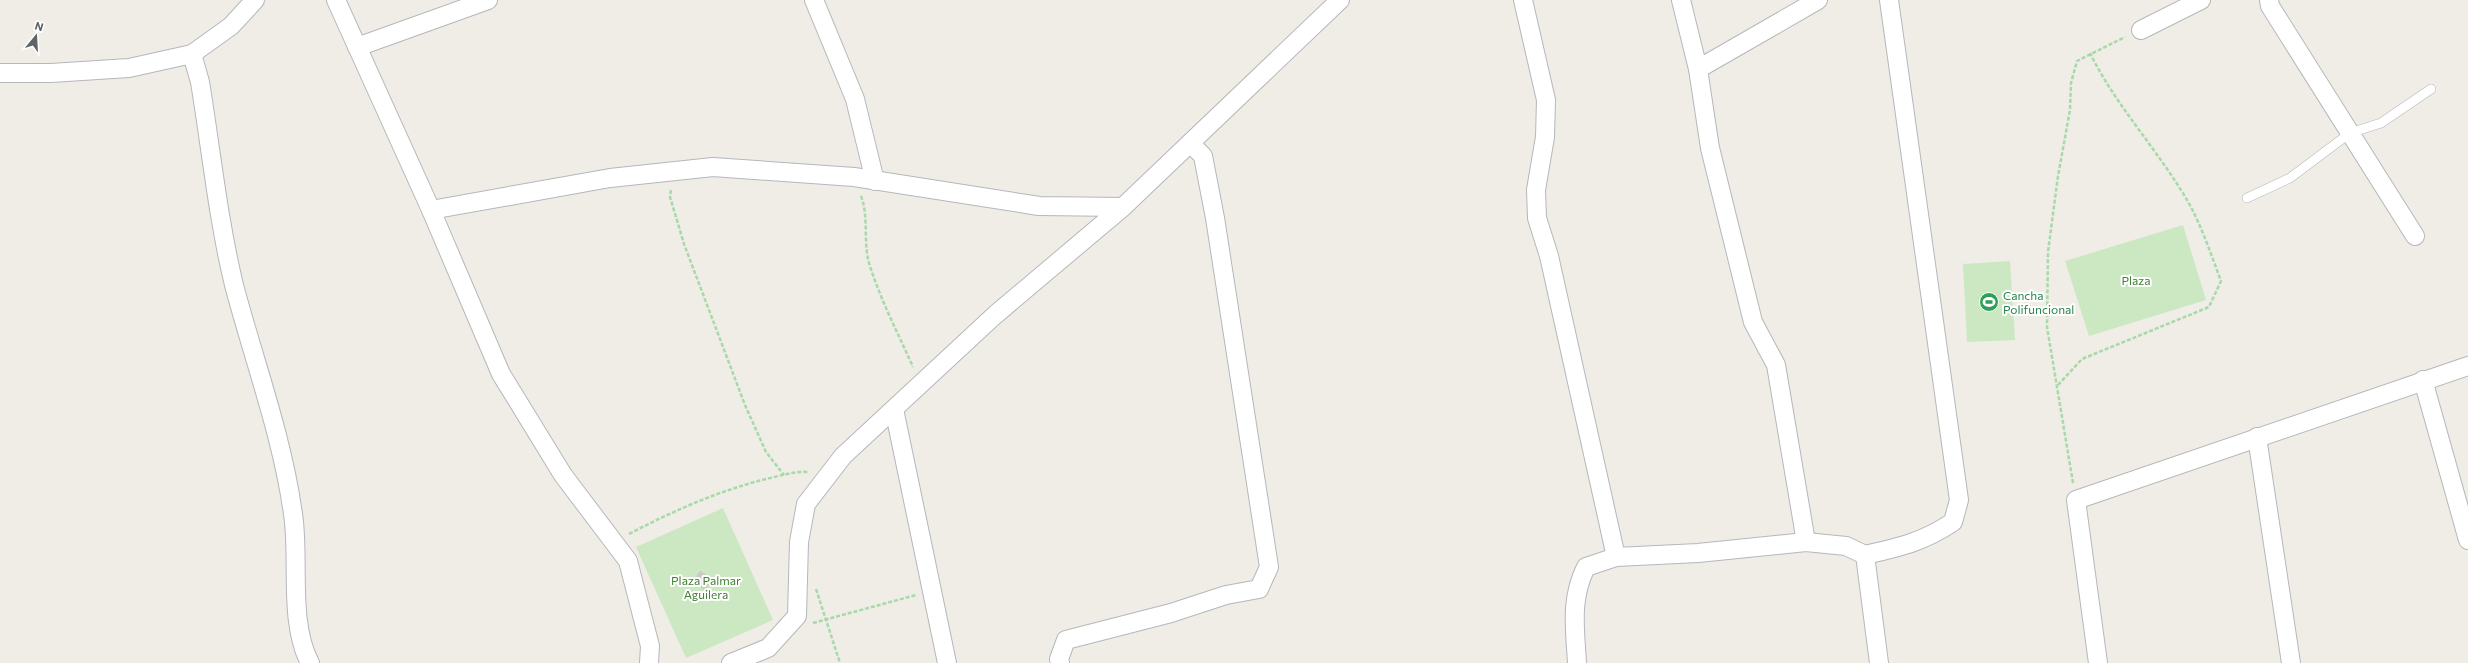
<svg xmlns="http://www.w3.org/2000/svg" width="2468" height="663" viewBox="0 0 2468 663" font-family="Commissioner,sans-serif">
  <rect width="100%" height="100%" fill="#f0ece6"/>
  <g fill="#cbe8c3">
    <polygon points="2183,225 2206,300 2089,336 2065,261"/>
    <polygon points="2010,261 2015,340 1967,342 1963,264"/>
    <polygon points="723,508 773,620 686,658 636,547"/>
  </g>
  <polygon fill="#cec9c5" stroke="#d5ccc4" points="700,571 712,579 705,590 693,582"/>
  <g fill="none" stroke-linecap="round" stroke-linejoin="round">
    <g stroke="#b4b8bb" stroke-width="10">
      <polyline id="service" points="2247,198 2290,178 2350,133 2381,123 2431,89"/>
    </g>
    <g stroke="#b4b8bb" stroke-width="20">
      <g id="minor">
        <polyline points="336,0 431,210 501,374 563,475 628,561 650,646 649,663"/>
        <polyline points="814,0 855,99 875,181"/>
        <polyline points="1523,0 1546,100 1545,137 1536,190 1537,218 1549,256 1616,557"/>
        <polyline points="1681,0 1698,69 1710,148 1753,322 1776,365 1806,542"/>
        <polyline points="2269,0 2270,6 2415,236"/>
        <polyline points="2141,30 2201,0"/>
        <polyline points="357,47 488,0"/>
        <path d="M192,54L200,82C211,149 218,219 234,285C254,361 282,435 293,514C300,558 288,622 310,663"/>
        <polyline points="1698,69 1818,0"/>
        <polyline points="0,73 51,73 129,68 192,54 231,26 255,0"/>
        <polyline points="431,210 610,178 713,167 854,177 1039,206 1123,207"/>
        <polyline points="2423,380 2468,540"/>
        <polyline points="894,409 947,663"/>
        <polyline points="2257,437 2291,663"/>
        <path d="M1865,555C1900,547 1923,542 1953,522L1959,500L1889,0"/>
        <polyline points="731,663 768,648 797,616 799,542 806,504 843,456 995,315 1123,207 1340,0"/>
        <polyline points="1060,663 1059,659 1066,640 1171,613 1226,595 1259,589 1269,567 1215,218 1203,156 1190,143"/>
        <path d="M1577,663C1575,628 1570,599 1586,567L1616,557L1698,553L1806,542L1846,546L1865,555L1879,663"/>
        <polyline points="2098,663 2076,500 2468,366"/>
      </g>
    </g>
    <g stroke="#a6daa8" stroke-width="2.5" stroke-dasharray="4 2" stroke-linecap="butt">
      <polyline points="671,190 670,197 684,244 745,405 766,452 784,475"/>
      <path d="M861,196C869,217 863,241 869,263C880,299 898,333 913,367"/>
      <path d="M2058,385L2082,359L2209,307L2221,281C2209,249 2198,215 2179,187C2150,141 2114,102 2090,53"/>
      <polyline points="2073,483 2047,327 2048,252 2058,176 2070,110 2071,83 2077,61 2125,37"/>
      <path d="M629,534C673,511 718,491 766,479C780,476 793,471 808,472"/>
      <polyline points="816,589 840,663"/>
      <polyline points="813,623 916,595"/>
    </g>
    <use href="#service" stroke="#fff" stroke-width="9"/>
    <use href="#minor" stroke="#fff" stroke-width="18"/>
  </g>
  <defs>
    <g id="stadium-disc" transform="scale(1)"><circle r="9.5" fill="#2e9e5b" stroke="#fff"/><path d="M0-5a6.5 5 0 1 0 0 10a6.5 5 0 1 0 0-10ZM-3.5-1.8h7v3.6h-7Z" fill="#fff"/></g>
  </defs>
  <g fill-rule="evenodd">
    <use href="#stadium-disc" x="1989" y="302"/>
  </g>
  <g text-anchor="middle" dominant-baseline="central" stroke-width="4" stroke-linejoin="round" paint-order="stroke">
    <g font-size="12" fill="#408232" stroke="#fff">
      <text x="2136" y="280">Plaza</text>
      <text x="706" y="580">Plaza Palmar<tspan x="706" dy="14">Aguilera</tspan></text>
    </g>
    <g font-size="12" fill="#27864d" stroke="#fff" text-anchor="start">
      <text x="2003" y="295">Cancha<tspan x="2003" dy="14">Polifuncional</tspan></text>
    </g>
  </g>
  <g transform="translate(36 36) rotate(18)" stroke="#ffffff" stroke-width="3" paint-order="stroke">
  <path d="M0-3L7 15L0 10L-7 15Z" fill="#5e6467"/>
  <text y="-6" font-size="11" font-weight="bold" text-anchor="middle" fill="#5e6467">N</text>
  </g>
</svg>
